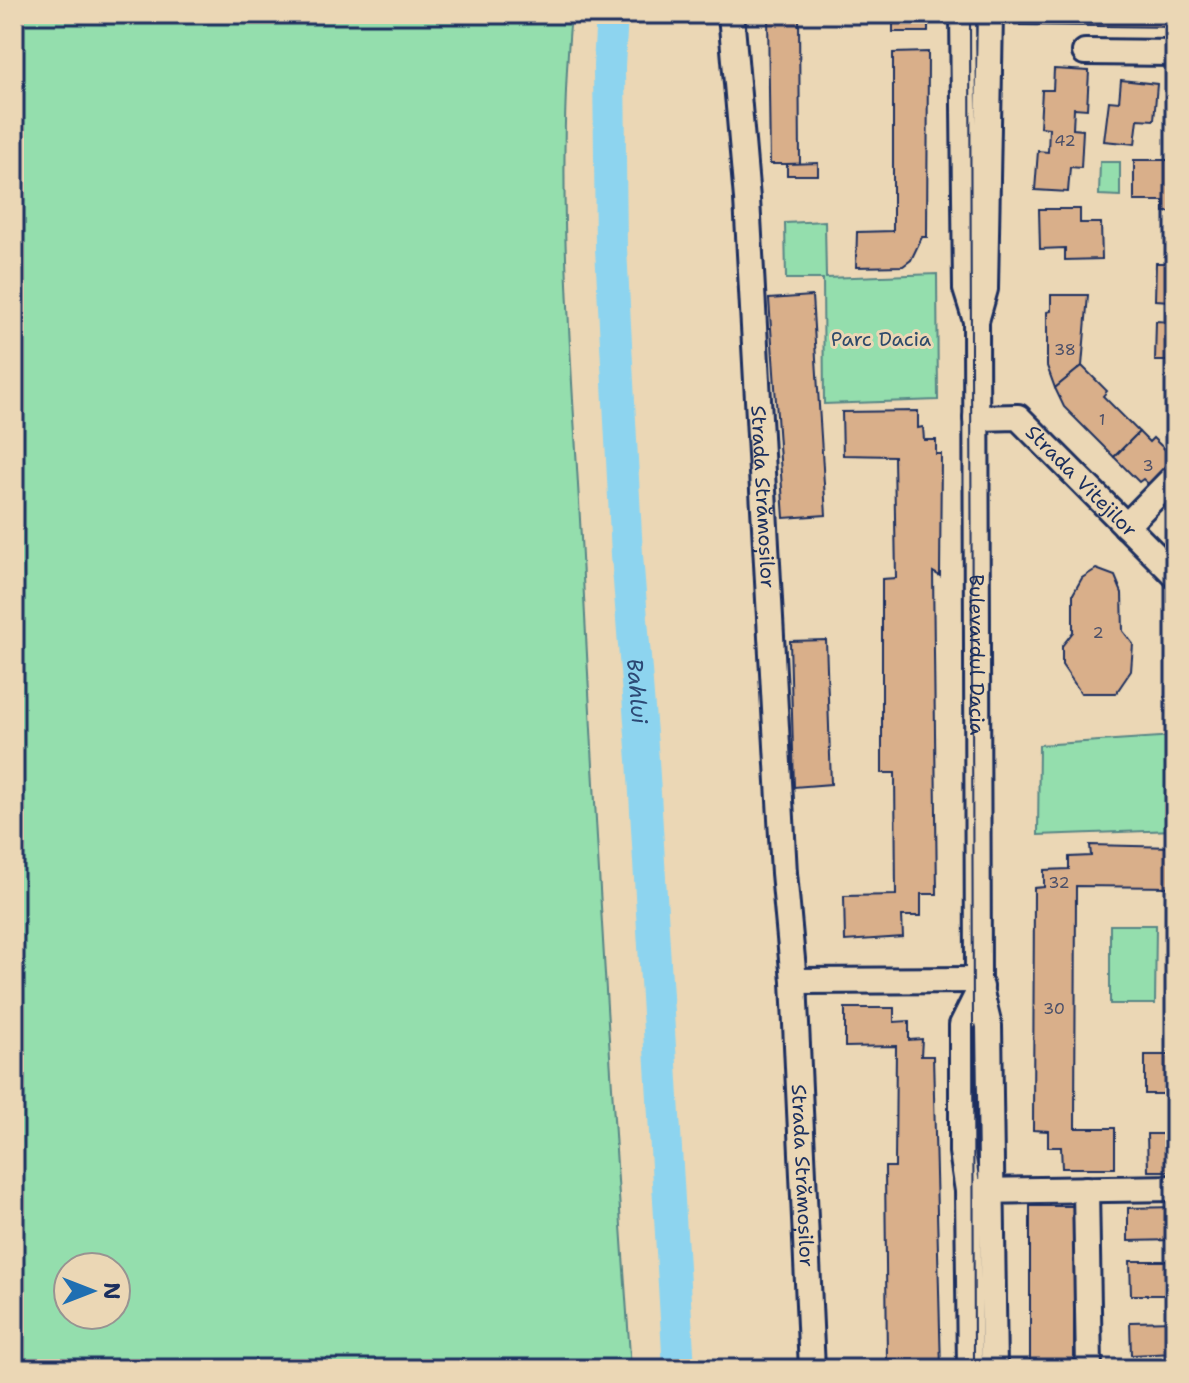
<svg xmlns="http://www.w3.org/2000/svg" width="1189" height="1383" viewBox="0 0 1189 1383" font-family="'Shantell Sans',sans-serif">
  <rect width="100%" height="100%" fill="#ebd7b5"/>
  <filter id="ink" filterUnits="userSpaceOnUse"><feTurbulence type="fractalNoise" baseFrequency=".0125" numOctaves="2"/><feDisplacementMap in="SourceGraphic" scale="16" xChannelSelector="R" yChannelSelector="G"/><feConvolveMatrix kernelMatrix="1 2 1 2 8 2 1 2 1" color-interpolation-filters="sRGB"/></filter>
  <g filter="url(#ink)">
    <g fill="#94dead" stroke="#588686" stroke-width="2" fill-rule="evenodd">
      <path d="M14,14H571C555,188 572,365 581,538C595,816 611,1092 631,1369H14ZM68,1267H116V1315H68Z"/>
      <polygon points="1100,162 1120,162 1120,196 1099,195"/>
      <polygon points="825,221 826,278 937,274 938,400 824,404 823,279 786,279 785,223"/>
      <polygon points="1175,736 1174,830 1038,835 1039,745"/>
      <polygon points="1110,925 1156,925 1155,1004 1110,1004"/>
    </g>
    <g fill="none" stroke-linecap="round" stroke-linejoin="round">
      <path stroke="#8dd4ef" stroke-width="32" id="s1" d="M612,14L609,66L611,248L627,555L643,760L679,1369"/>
    </g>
    <g fill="#d9af8a" stroke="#1b2f5e" stroke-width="2">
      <polygon points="768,14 799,14 800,164 770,164"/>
      <rect x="893" y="14" width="35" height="18"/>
      <polygon points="1020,14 1175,14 1175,27 1020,25"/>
      <polygon points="928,52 927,237 922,237 911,260 903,266 856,267 857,232 893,231 893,53"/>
      <polygon points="1054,69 1089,71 1087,109 1074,108 1073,129 1083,130 1081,168 1070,167 1068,192 1035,190 1038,151 1048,152 1049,128 1040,127 1042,90 1053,90"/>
      <polygon points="1121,80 1157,84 1154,120 1138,119 1135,144 1104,141 1109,101 1119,102"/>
      <polygon points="1134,160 1170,160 1171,176 1175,175 1175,212 1164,212 1164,201 1134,201"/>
      <polygon points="818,163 818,175 787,175 787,164"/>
      <polygon points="1039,209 1080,209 1080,223 1101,223 1102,259 1065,260 1065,248 1040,249"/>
      <polygon points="1172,240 1175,361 1155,361 1156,321 1171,322 1171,301 1155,300 1156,263 1172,263"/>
      <polygon points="1051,295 1088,295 1082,366 1055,388 1047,366 1047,312 1051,311"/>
      <polygon points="812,296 826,515 784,518 769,299"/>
      <polygon points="1082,366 1107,391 1103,396 1139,432 1114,457 1064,407 1055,388"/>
      <polygon points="918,411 918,428 923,427 924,440 936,440 936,454 941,454 940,576 933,572 937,894 921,894 921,916 902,916 903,937 845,941 844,896 896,895 895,773 882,773 882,579 896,578 894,456 843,455 842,412"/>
      <polygon points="1139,432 1149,442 1153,438 1175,459 1175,470 1155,490 1143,479 1139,482 1114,457"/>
      <polygon points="1096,569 1115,576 1122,593 1123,631 1133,644 1131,671 1116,693 1081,693 1062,665 1062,646 1073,632 1073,594 1082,578"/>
      <polygon points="826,640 831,784 794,787 790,641"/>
      <polygon points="1090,845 1175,847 1175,887 1076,886 1075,1128 1115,1128 1115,1168 1062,1168 1061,1147 1048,1147 1048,1131 1033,1130 1034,888 1044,887 1044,870 1069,869 1069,857 1091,856"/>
      <polygon points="845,1008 894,1008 894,1022 909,1021 909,1040 922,1039 921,1056 933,1056 941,1369 897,1369 897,1359 887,1359 885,1167 895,1167 896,1046 845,1047"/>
      <rect x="1145" y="1055" width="30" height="39"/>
      <polygon points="1147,1134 1175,1134 1175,1171 1148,1171"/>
      <rect x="1030" y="1206" width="44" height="163"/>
      <polygon points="1175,1207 1175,1240 1128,1241 1128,1208"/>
      <polygon points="1130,1261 1175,1261 1175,1295 1131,1295"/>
      <polygon points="1175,1321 1175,1353 1131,1355 1130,1322"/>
    </g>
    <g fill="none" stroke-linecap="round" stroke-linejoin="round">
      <g stroke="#1b2f5e" stroke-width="30">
        <g id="minor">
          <path id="s2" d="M731,14L747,199L784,873L794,981L812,1369"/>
          <polyline points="963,14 966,289 976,321"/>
          <path id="s3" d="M990,14L985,289L976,321L978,980L989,1026L994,1369"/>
          <polyline points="1085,52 1175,53"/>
          <path id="s4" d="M976,418L1018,417L1175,575"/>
          <polyline points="1126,526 1175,476"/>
          <polyline points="794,981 978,980"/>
          <polyline points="1086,1189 1089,1369"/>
          <polyline points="977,1191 1175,1188"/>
          <polyline points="970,1369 968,1191 962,1152 962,1025 981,987"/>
        </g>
      </g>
      <use href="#minor" stroke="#ebd7b5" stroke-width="24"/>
      <polyline stroke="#1b2f5e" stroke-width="2" points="970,14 974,1369"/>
    </g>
  </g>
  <g text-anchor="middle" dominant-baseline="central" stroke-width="6" stroke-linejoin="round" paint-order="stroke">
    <g font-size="16" fill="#4a4f69">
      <text x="1065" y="140">42</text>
      <text x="1065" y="349">38</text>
      <text x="1102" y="419">1</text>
      <text x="1148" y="465">3</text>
      <text x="1098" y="632">2</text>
      <text x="1059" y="882">32</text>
      <text x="1054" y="1008">30</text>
    </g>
    <g font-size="20" fill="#2d496a" stroke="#ebd7b5">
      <text x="881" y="339">Parc Dacia</text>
    </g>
    <g font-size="20" fill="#1b2f5e" stroke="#ebd7b5">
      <text stroke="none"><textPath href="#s4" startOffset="132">Strada Vitejilor</textPath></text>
      <text stroke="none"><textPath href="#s2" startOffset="484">Strada Strămoșilor</textPath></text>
      <text stroke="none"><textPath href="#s3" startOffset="642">Bulevardul Dacia</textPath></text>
      <text stroke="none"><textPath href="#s2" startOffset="1164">Strada Strămoșilor</textPath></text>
    </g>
    <g font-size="22" font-style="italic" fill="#2c4874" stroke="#ebd7b5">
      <text stroke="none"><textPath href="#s1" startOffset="678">Bahlui</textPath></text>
    </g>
  </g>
  <rect width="1189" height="1383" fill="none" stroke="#ebd7b5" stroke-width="48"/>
  <rect x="24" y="24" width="1141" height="1335" fill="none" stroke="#1b2f5e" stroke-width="3" filter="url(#ink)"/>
  <g transform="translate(92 1291) rotate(90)"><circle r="38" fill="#ebd7b5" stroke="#989492" stroke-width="2"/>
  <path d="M0-6L14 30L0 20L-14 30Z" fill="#1f6fb2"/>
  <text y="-12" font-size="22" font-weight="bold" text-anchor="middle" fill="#1b2f5e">N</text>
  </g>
</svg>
